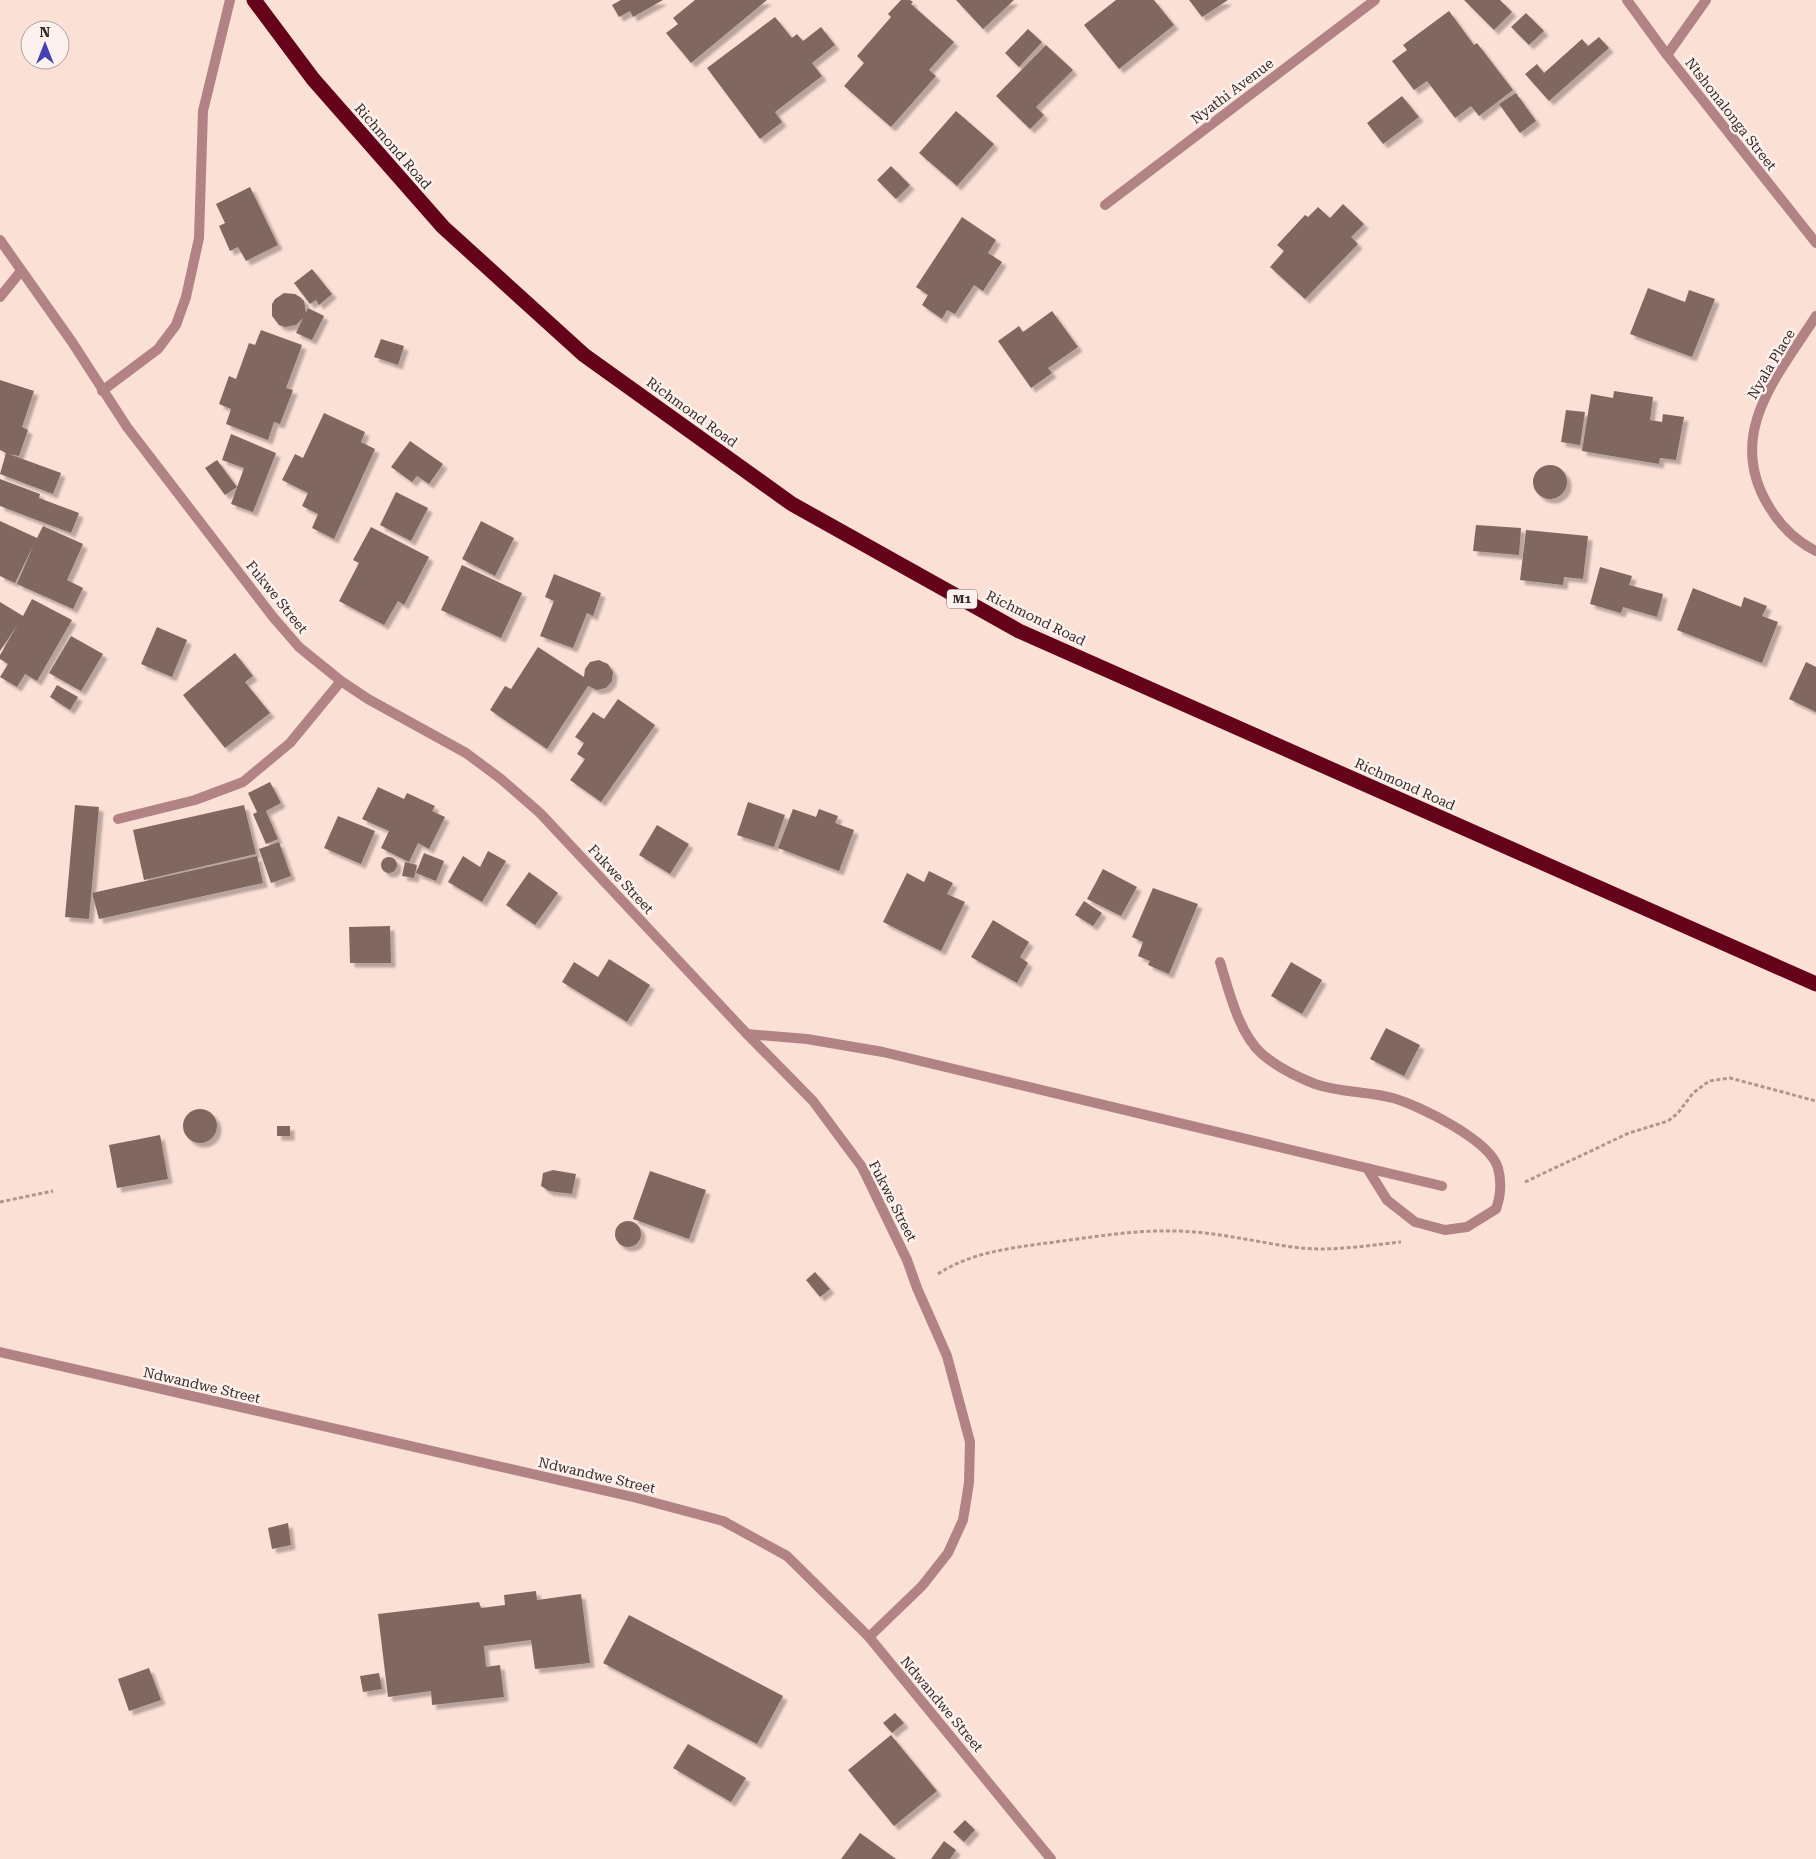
<svg xmlns="http://www.w3.org/2000/svg" width="1816" height="1859" viewBox="0 0 1816 1859" font-family="'Roboto Serif',serif">
  <defs>
    <filter id="shadow"><feDropShadow dx="4.5" dy="4.5" stdDeviation="1" flood-color="#0004"/></filter>
  </defs>
  <rect width="100%" height="100%" fill="#fbe0d6"/>
  <g fill="#806860" filter="url(#shadow)">
    <polygon points="621,0 663,0 633,17 630,11 619,17 612,5"/>
    <polygon points="695,0 767,0 691,63 666,33 678,24 673,18"/>
    <polygon points="901,0 910,0 913,2 911,4 954,42 929,70 936,76 891,127 844,86 864,63 857,56 891,17 888,14"/>
    <polygon points="956,0 1014,0 983,29"/>
    <polygon points="1116,0 1154,0 1174,25 1119,69 1084,25"/>
    <polygon points="1189,0 1228,0 1202,17"/>
    <polygon points="1464,0 1500,0 1512,12 1494,30"/>
    <polygon points="1449,11 1474,45 1477,43 1513,90 1479,116 1471,106 1455,118 1427,81 1414,90 1392,61 1407,50 1403,45"/>
    <polygon points="1526,13 1544,31 1529,45 1511,27"/>
    <polygon points="775,17 792,38 797,34 803,41 821,27 835,45 812,63 822,76 775,112 782,122 760,139 707,68"/>
    <polygon points="1028,29 1042,42 1019,67 1005,53"/>
    <polygon points="1599,37 1609,48 1549,101 1525,74 1537,64 1544,73 1582,39 1588,46"/>
    <polygon points="1046,45 1073,70 1036,107 1044,115 1030,129 996,96"/>
    <polygon points="1516,93 1536,121 1520,133 1499,104"/>
    <polygon points="1402,96 1419,117 1383,144 1367,123"/>
    <polygon points="956,111 994,144 957,186 919,153"/>
    <polygon points="891,166 910,185 896,199 877,180"/>
    <polygon points="250,187 278,245 246,261 238,247 230,251 219,226 225,223 216,204"/>
    <polygon points="1343,204 1364,224 1351,237 1358,244 1305,299 1270,267 1284,251 1277,245 1305,215 1308,217 1318,207 1330,218"/>
    <polygon points="962,217 996,240 988,253 1002,262 983,291 974,285 955,314 947,310 942,319 922,305 928,295 916,287"/>
    <polygon points="312,269 332,294 319,305 316,300 310,304 294,283"/>
    <polygon points="1648,288 1685,302 1689,290 1715,299 1692,357 1630,334"/>
    <polygon points="284,293 295,294 300,297 304,301 306,313 308,308 324,316 312,340 296,333 303,318 296,325 285,327 279,325 272,316 272,304 275,299"/>
    <polygon points="1052,311 1078,347 1048,368 1052,373 1031,388 998,341 1019,326 1023,332"/>
    <polygon points="261,330 302,345 286,388 293,390 280,424 274,422 268,440 226,424 231,409 219,404 229,376 236,379 249,343 255,345"/>
    <polygon points="381,339 404,346 398,365 374,357"/>
    <polygon points="0,380 34,391 22,427 28,430 19,456 9,454 61,473 53,494 0,474 6,453 0,450"/>
    <polygon points="1614,391 1653,397 1650,420 1662,422 1663,414 1684,417 1676,460 1660,458 1659,464 1582,451 1591,394 1613,398"/>
    <polygon points="1566,410 1585,412 1580,445 1561,442"/>
    <polygon points="324,413 365,432 361,442 375,449 334,539 312,528 318,514 302,506 308,493 282,480 295,454 303,458"/>
    <polygon points="231,434 276,453 253,512 231,504 244,468 222,460"/>
    <polygon points="410,441 443,464 429,484 417,476 412,482 391,467"/>
    <polygon points="217,460 237,487 225,495 205,468"/>
    <circle cx="1550" cy="482" r="17"/>
    <polygon points="0,479 40,494 39,498 79,513 71,533 0,506"/>
    <polygon points="396,492 428,508 411,541 380,525"/>
    <polygon points="0,521 37,538 43,526 83,544 67,580 83,588 73,609 17,584 34,544 15,583 0,576"/>
    <polygon points="481,521 514,538 495,576 462,559"/>
    <polygon points="1476,525 1521,528 1519,555 1473,551"/>
    <polygon points="371,527 429,557 404,605 398,601 384,625 339,601 359,563 353,560"/>
    <polygon points="1526,530 1588,536 1583,579 1564,577 1563,585 1520,580"/>
    <polygon points="462,565 522,593 501,638 441,610"/>
    <polygon points="1600,567 1632,576 1629,585 1663,594 1657,617 1623,607 1621,613 1590,604"/>
    <polygon points="554,574 601,593 593,616 587,613 573,648 540,636 554,601 545,597"/>
    <polygon points="1693,588 1741,607 1744,597 1767,606 1762,616 1778,622 1762,663 1677,630"/>
    <polygon points="32,599 72,620 37,681 25,674 17,687 0,677 8,664 0,659 0,655 18,624 0,651 0,602 23,616"/>
    <polygon points="157,627 187,640 172,677 141,664"/>
    <polygon points="71,636 103,654 81,691 49,673"/>
    <polygon points="538,647 584,677 585,669 590,662 599,660 608,664 613,672 612,681 606,688 597,690 588,686 547,749 490,710 505,686 511,689"/>
    <polygon points="235,653 253,676 245,682 270,713 225,748 183,695"/>
    <polygon points="1806,662 1816,667 1816,712 1789,699"/>
    <polygon points="57,685 78,697 70,710 50,697"/>
    <polygon points="618,699 655,725 601,802 570,780 585,759 577,754 584,743 575,737 593,712 604,719"/>
    <polygon points="270,782 281,803 266,811 278,839 266,844 253,814 257,812 248,793"/>
    <polygon points="378,787 404,799 407,793 435,806 432,811 445,817 429,849 418,843 409,862 381,848 389,831 362,819"/>
    <polygon points="748,802 785,815 774,847 737,835"/>
    <polygon points="75,805 99,807 89,919 65,917"/>
    <polygon points="244,805 256,854 144,880 133,830"/>
    <polygon points="793,809 816,817 819,809 838,816 835,823 854,830 839,871 778,848"/>
    <polygon points="338,816 375,831 361,864 324,848"/>
    <polygon points="657,825 689,844 670,874 639,855"/>
    <polygon points="279,842 291,876 271,883 259,849"/>
    <polygon points="488,851 506,861 482,902 448,882 463,856 480,867"/>
    <polygon points="424,853 444,861 436,881 416,873"/>
    <polygon points="257,856 263,883 99,919 92,893"/>
    <circle cx="389" cy="865" r="8"/>
    <polygon points="405,862 417,865 414,878 402,876"/>
    <polygon points="1103,869 1137,887 1121,916 1087,899"/>
    <polygon points="929,871 953,883 947,894 965,902 941,951 883,922 907,873 924,882"/>
    <polygon points="529,872 558,893 535,925 506,905"/>
    <polygon points="1153,888 1198,904 1169,974 1148,965 1150,961 1138,956 1143,942 1132,937"/>
    <polygon points="1084,901 1102,913 1093,926 1075,915"/>
    <polygon points="993,920 1029,942 1020,957 1028,963 1017,983 971,957"/>
    <polygon points="390,926 391,963 350,963 349,927"/>
    <polygon points="609,959 650,985 627,1022 562,982 574,962 598,977"/>
    <polygon points="1291,962 1322,980 1302,1014 1271,996"/>
    <polygon points="1386,1028 1420,1045 1404,1076 1370,1059"/>
    <circle cx="200" cy="1126" r="17"/>
    <rect x="277" y="1126" width="13" height="10"/>
    <polygon points="160,1135 168,1179 117,1188 109,1145"/>
    <polygon points="553,1170 576,1174 572,1194 549,1191 541,1186 543,1173"/>
    <polygon points="650,1171 706,1190 689,1239 633,1219"/>
    <circle cx="628" cy="1234" r="13"/>
    <polygon points="815,1272 830,1289 820,1297 806,1280"/>
    <polygon points="288,1523 291,1545 272,1549 268,1528"/>
    <polygon points="536,1591 537,1600 581,1594 590,1663 535,1669 531,1640 484,1646 486,1667 500,1665 504,1697 432,1705 431,1691 388,1697 378,1614 479,1602 481,1608 505,1605 504,1595"/>
    <polygon points="629,1615 783,1696 757,1744 603,1663"/>
    <polygon points="149,1668 161,1700 129,1711 118,1679"/>
    <polygon points="379,1673 382,1689 363,1692 360,1676"/>
    <polygon points="895,1713 904,1723 892,1733 883,1723"/>
    <polygon points="891,1735 937,1791 894,1826 848,1770"/>
    <polygon points="688,1744 746,1778 731,1802 673,1768"/>
    <polygon points="965,1820 975,1830 964,1842 953,1832"/>
    <polygon points="860,1833 896,1859 841,1859"/>
    <polygon points="944,1841 956,1850 950,1859 931,1859"/>
  </g>
  <g fill="none" stroke-linecap="round" stroke-linejoin="round">
    <g stroke="#ad9891" stroke-width="3" stroke-dasharray="4 2.5" stroke-linecap="butt">
      <polyline points="1525,1182 1629,1133 1668,1121 1678,1113 1693,1093 1709,1081 1730,1078 1816,1101"/>
      <polyline points="0,1202 53,1191"/>
      <path d="M938,1274C969,1253 1010,1248 1047,1243C1088,1238 1130,1230 1171,1231C1212,1231 1251,1241 1292,1247C1328,1252 1365,1246 1401,1242"/>
    </g>
    <g stroke="#b18384" stroke-width="10">
      <polyline points="1667,55 1706,0"/>
      <polyline points="118,819 195,800 243,782 290,743 341,681"/>
      <path d="M1220,962C1229,991 1239,1034 1262,1054C1277,1067 1297,1077 1315,1084C1341,1093 1368,1091 1393,1098C1420,1106 1490,1140 1498,1168C1502,1183 1501,1195 1496,1209L1467,1227L1445,1230L1415,1222L1387,1200L1367,1168"/>
    </g>
    <g stroke="#b18384" stroke-width="10">
      <polyline points="1627,0 1667,55 1816,243"/>
      <polyline points="1105,205 1375,0"/>
      <polyline points="0,240 72,342 127,427 273,617 299,647 341,681 368,699 466,753 501,779 540,813 747,1034 813,1101 862,1167 907,1260 917,1288 947,1356 970,1442 969,1483 963,1520 948,1553 922,1586 869,1637"/>
      <polyline points="0,297 21,271"/>
      <path d="M1816,316C1778,376 1725,433 1768,505C1779,524 1796,541 1816,551"/>
      <polyline points="102,391 158,349 176,325 186,297 199,238 203,111 230,0"/>
      <polyline points="747,1034 807,1039 883,1052 1442,1186"/>
      <polyline points="0,1352 637,1498 723,1521 787,1556 869,1637 1051,1859"/>
    </g>
    <polyline stroke="#65031a" stroke-width="15" points="254,0 313,79 443,227 584,355 792,504 1019,631 1816,984"/>
  </g>
  <g text-anchor="middle" dominant-baseline="central" stroke-width="5" stroke-linejoin="round" paint-order="stroke">
    <rect fill="#fcf1ed" stroke="#726764" stroke-width="1" x="947" y="589.5" width="30" height="19" rx="4"/>
    <g font-size="12" font-weight="bold" fill="#372c29">
      <text x="962" y="599">M1</text>
    </g>
    <g font-size="14" fill="#372c29" stroke="#fcf1ed">
      <text transform="translate(1232 91) rotate(-37)">Nyathi Avenue</text>
      <text transform="translate(1731 114) rotate(52)">Ntshonalonga Street</text>
      <text transform="translate(393 146) rotate(49)">Richmond Road</text>
      <text transform="translate(1771 364) rotate(-59)">Nyala Place</text>
      <text transform="translate(692 412) rotate(36)">Richmond Road</text>
      <text transform="translate(277 597) rotate(51)">Fukwe Street</text>
      <text transform="translate(1036 618) rotate(26)">Richmond Road</text>
      <text transform="translate(1405 784) rotate(24)">Richmond Road</text>
      <text transform="translate(621 879) rotate(47)">Fukwe Street</text>
      <text transform="translate(893 1201) rotate(63)">Fukwe Street</text>
      <text transform="translate(202 1385) rotate(13)">Ndwandwe Street</text>
      <text transform="translate(597 1475) rotate(13)">Ndwandwe Street</text>
      <text transform="translate(942 1704) rotate(50)">Ndwandwe Street</text>
    </g>
  </g>
  <g transform="translate(45 45)"><circle r="24" fill="#fcf1ed" stroke="#ada29f"/>
  <path d="M0-4L9 19L0 12L-9 19Z" fill="#4540b6"/>
  <text y="-8" font-size="14" font-weight="bold" text-anchor="middle" fill="#372c29">N</text>
  </g>
</svg>
